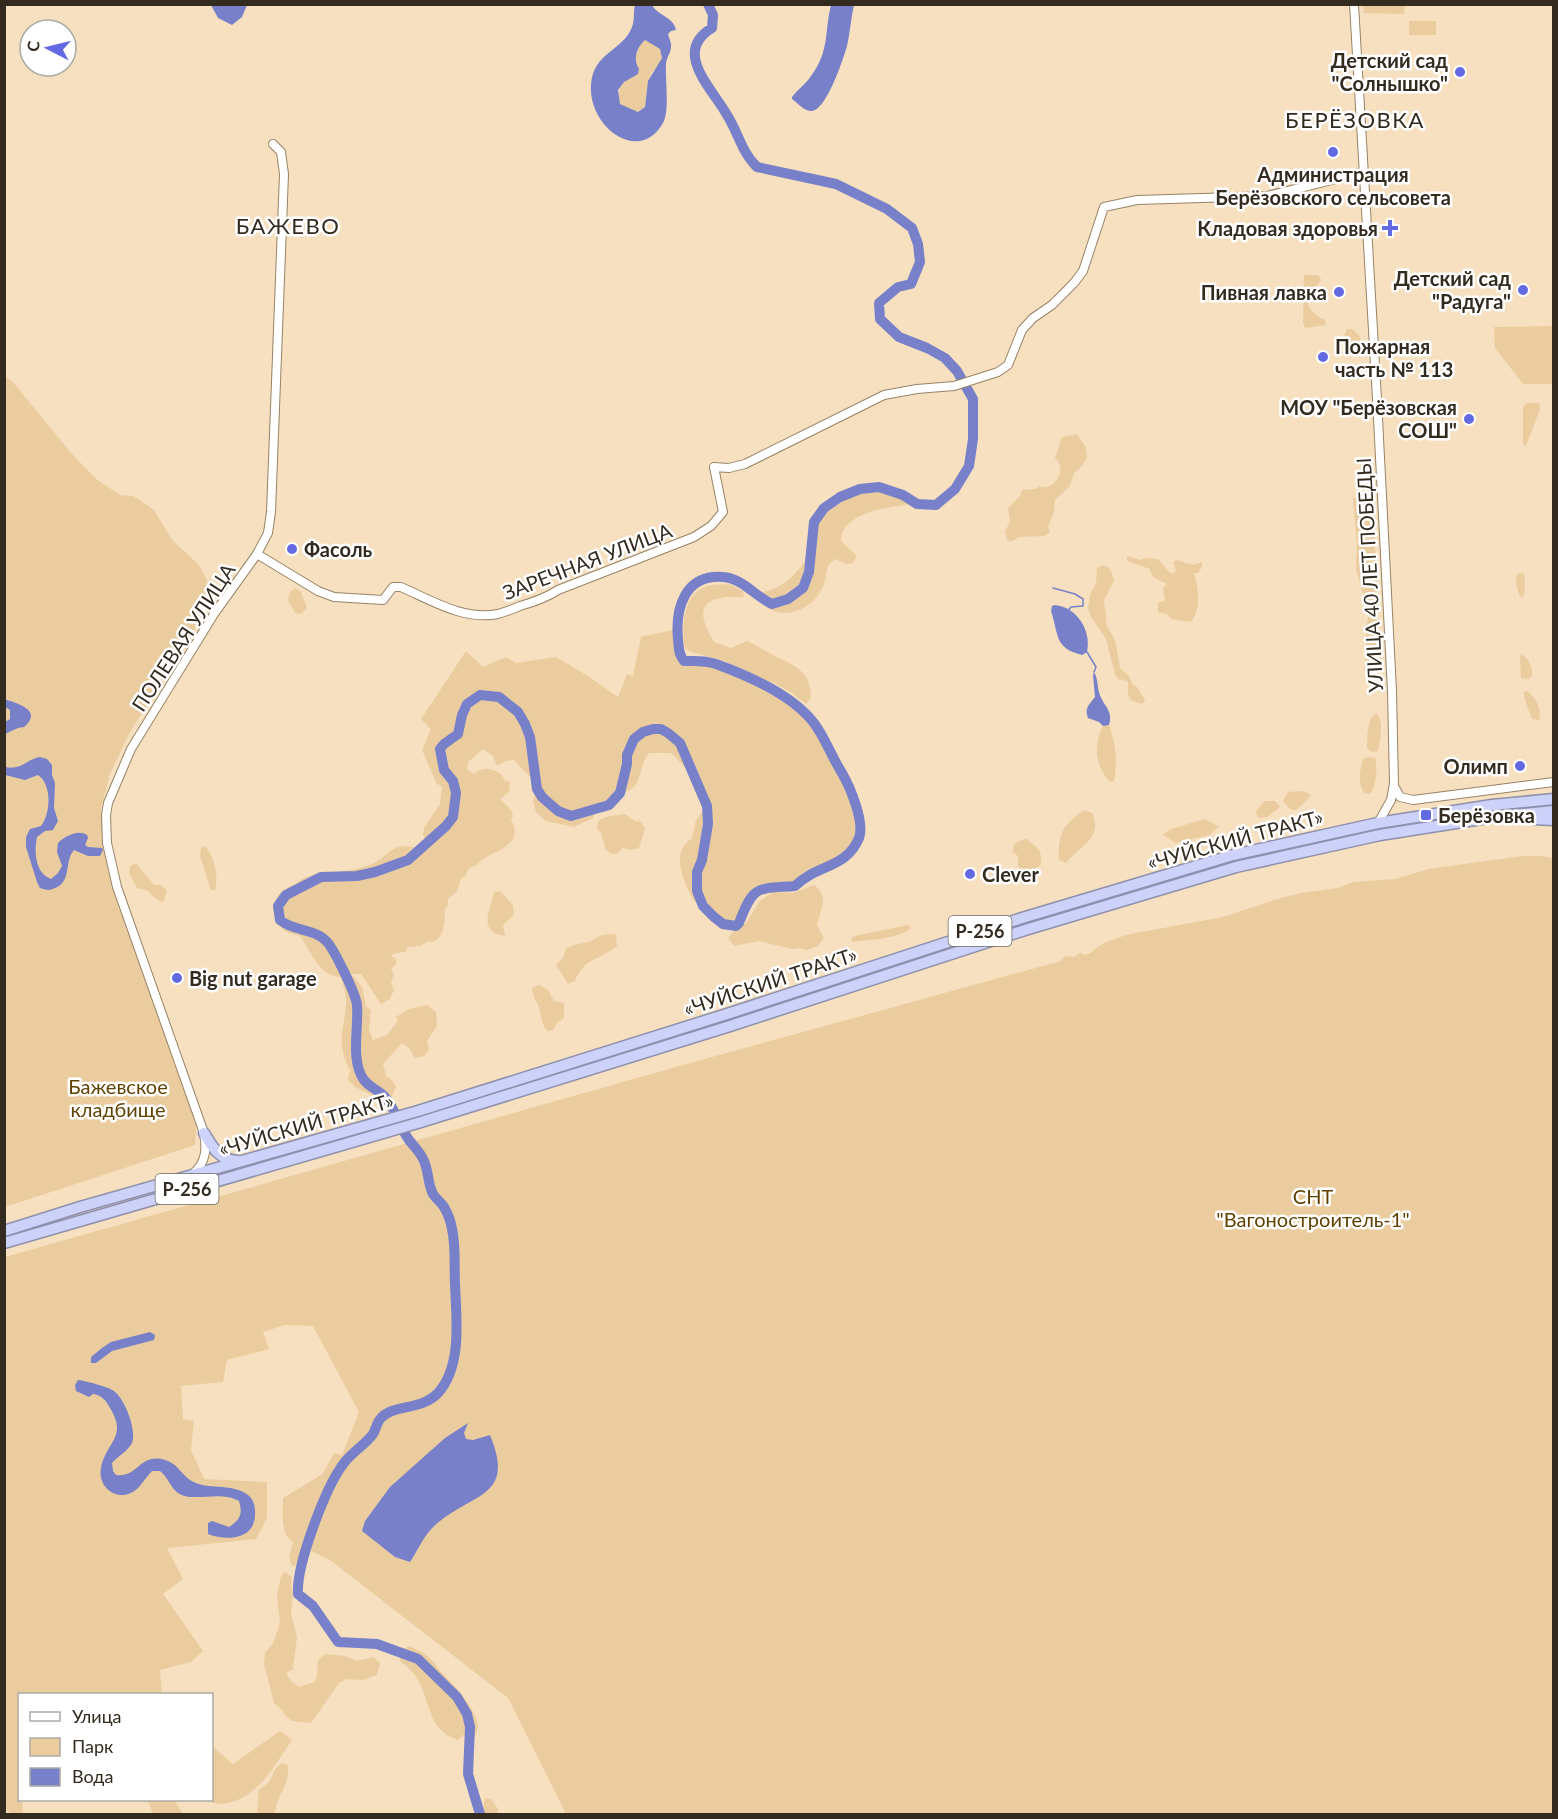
<svg xmlns="http://www.w3.org/2000/svg" width="1558" height="1819" viewBox="0 0 1558 1819" font-family="Lato,sans-serif">
  <rect width="100%" height="100%" fill="#f6e0bf"/>
  <g fill="#eacc9f">
    <polygon points="1363,5 1405,5 1404,14 1364,13"/>
    <rect x="1409" y="21" width="27" height="14"/>
    <path d="M645,40L660,49L662,58L661,63L651,73L647,88L645,107L638,112L620,104C615,83 626,82 639,69C633,59 636,48 645,40Z"/>
    <path d="M1304,275H1317L1321,279C1319,285 1315,287 1312,292C1302,305 1313,315 1325,320L1326,325L1305,328L1303,322Z"/>
    <polygon points="1553,326 1553,384 1523,384 1495,348 1494,327"/>
    <path d="M1347,329H1352C1362,336 1364,345 1357,354L1353,355C1342,347 1342,340 1347,329Z"/>
    <polygon points="5,377 12,381 71,453 96,479 120,495 133,496 153,509 173,541 199,565 208,582 206,601 199,622 130,732 110,774 101,808 106,861 117,903 197,1121 195,1145 5,1207"/>
    <polygon points="1527,403 1539,403 1540,409 1526,446 1523,444 1523,407"/>
    <path d="M1077,434L1086,448L1087,457L1081,467L1074,473L1070,486L1055,500L1054,512L1048,527L1050,532L1044,536L1020,537L1010,542L1007,540L1005,531L1010,522L1008,508L1020,496L1022,490L1036,489L1039,486C1054,493 1068,469 1055,458L1062,437Z"/>
    <path d="M879,487L903,495L917,504C895,505 840,512 841,541L857,556L853,563L846,564L835,559C824,566 828,573 824,584C817,605 792,619 771,610C764,607 759,599 754,594C777,591 790,581 804,563C806,560 810,556 812,552C814,543 812,533 814,524C820,498 857,489 879,487Z"/>
    <polygon points="1363,495 1372,497 1377,585 1376,597 1370,601 1364,597 1356,569 1357,543 1353,499"/>
    <path d="M1127,556L1140,560L1144,558L1158,559L1170,573H1174L1176,571L1173,562L1177,560L1192,565L1202,562V567L1198,573H1194C1198,589 1202,608 1191,622L1171,619L1167,614L1158,612V603L1165,600L1163,588L1167,584L1153,577L1150,569L1127,561Z"/>
    <path d="M1102,565C1111,567 1112,572 1114,581L1104,600L1107,626L1115,640L1120,668L1129,676L1133,685L1137,687L1145,700L1142,704L1131,700L1128,694V681L1118,679L1115,674L1106,639L1091,617L1088,608L1090,595L1096,583L1097,568Z"/>
    <path d="M1523,573C1526,578 1526,593 1522,598C1517,595 1515,581 1517,574Z"/>
    <path d="M729,584L743,591L744,597C736,598 728,596 721,598C692,602 705,627 714,642L731,648L747,641C758,646 767,652 777,657C798,667 811,673 811,698L806,704L792,693L774,683L757,678L725,661L692,652L685,648C681,630 683,594 705,587C712,584 721,585 729,584Z"/>
    <polygon points="295,588 301,592 307,608 301,614 295,613 288,600 290,592"/>
    <path d="M1374,611C1378,616 1383,659 1382,667C1381,673 1379,676 1375,680H1371L1364,669C1369,650 1362,631 1370,613Z"/>
    <path d="M677,629L679,651L684,661C695,661 705,660 716,664C748,675 800,699 818,729C827,742 833,759 842,773C850,787 865,822 859,837C846,869 817,864 795,886C757,889 754,884 739,923L736,926C716,922 710,910 693,900C684,879 669,854 692,838L696,820L707,806L692,774L671,753H649C636,771 644,790 620,793L609,805L596,810L593,818L574,827L546,821L536,812L533,801L537,789L535,773L529,776L514,760L506,761L497,766L493,756L483,749L468,762L467,769L474,774C483,764 501,769 505,781L510,782L509,792L500,799L511,810L513,816L511,821C525,843 496,851 485,858C478,863 477,866 469,868L465,876L461,879L457,891L448,899V905L445,909C445,920 445,935 434,942L429,941L420,946L407,947L406,952L395,953L391,956L396,959V964L391,969L394,975L391,982L394,990L390,999L381,1004L361,974H351L362,987L366,1006L371,1010L369,1030L373,1040L387,1035L398,1021L396,1017L409,1009L427,1005L436,1012L437,1026L427,1041L429,1050L424,1056L415,1058L409,1048L402,1043L383,1064L386,1076L392,1080L396,1087L392,1096L383,1100L355,1087L348,1080L350,1070C336,1046 344,1029 346,1005C347,994 343,986 341,977C322,977 313,957 304,942C300,934 297,935 289,933C279,930 272,913 275,903C278,892 284,889 293,885C297,884 297,882 300,880C306,876 316,875 322,874C338,871 357,871 372,864C382,860 388,850 399,847C405,845 420,848 424,852L429,848L423,835L424,828L440,804L442,786L437,784L422,750L431,729L421,719L466,651L483,667L506,657L516,663L556,657L588,676L618,697L627,674L633,676L641,637Z"/>
    <path d="M1520,655C1529,656 1532,667 1532,675L1529,679L1521,678Z"/>
    <path d="M1527,691C1536,697 1542,710 1539,720L1532,719C1529,710 1524,702 1524,692Z"/>
    <path d="M1377,714C1384,722 1380,742 1378,751L1372,752L1367,748C1367,737 1367,724 1373,715Z"/>
    <path d="M1109,725C1115,741 1118,763 1114,781L1110,782C1095,766 1093,744 1103,726Z"/>
    <path d="M1368,757L1375,758C1378,766 1376,788 1370,794L1364,793C1357,782 1360,771 1363,759Z"/>
    <path d="M1303,791L1311,795C1309,799 1299,807 1296,810L1290,809L1283,801L1288,792Z"/>
    <polygon points="1265,801 1275,801 1280,807 1267,817 1259,818 1255,812"/>
    <path d="M1084,810L1092,813C1104,837 1078,848 1066,863L1059,860C1058,833 1063,825 1084,810Z"/>
    <polygon points="625,814 635,821 641,822 645,829 639,848 632,850 623,848 618,853 612,854 606,850 601,833 597,828 598,821 606,817"/>
    <polygon points="1205,819 1219,827 1209,835 1176,843 1163,835 1171,829"/>
    <path d="M1026,838C1036,849 1042,846 1041,864L1028,874L1022,875L1018,865V856L1013,852L1014,844Z"/>
    <path d="M205,846C214,855 219,878 215,890H211L200,856L201,848Z"/>
    <path d="M1523,856H1540L1553,858V1814H566L508,1698L330,1560L307,1549C304,1557 298,1559 295,1566H292L289,1557L293,1542C280,1535 283,1511 283,1498L323,1474L334,1453L342,1455L359,1412L313,1326L285,1325L263,1332L269,1349L227,1360L223,1382L181,1386L183,1419L194,1421L191,1450L204,1479L267,1482V1518L256,1539L167,1548L183,1579L163,1594L203,1651L191,1662L160,1670L162,1693L164,1694H20V1759L18,1760L20,1800H22L23,1814H14L5,1810V1257L683,1065L1061,961L1065,956L1074,957L1080,953L1085,955L1091,953C1097,943 1129,933 1142,932L1223,917L1281,898L1301,893L1338,888L1354,882L1396,879L1428,869Z"/>
    <polygon points="136,863 154,885 161,885 167,891 163,903 152,896 149,891 137,888 129,874 130,866"/>
    <path d="M814,885C830,896 820,910 817,925L824,938L818,946L807,950L800,948L792,949L759,941L734,946L728,938L733,932L746,923L760,901L773,892L793,893Z"/>
    <path d="M500,891L513,905L514,915L503,925L505,936C477,932 490,911 494,892Z"/>
    <path d="M908,925L911,928C895,940 872,939 853,942L851,940L853,937L859,935Z"/>
    <path d="M616,934L617,946C601,960 584,957 575,981L568,984L556,965L563,958L566,949L573,945L589,942L602,935Z"/>
    <path d="M539,985L548,990L554,1001L564,1003V1018L557,1023L553,1030L547,1031C540,1021 542,1017 539,1007C536,1000 533,996 532,988Z"/>
    <polygon points="285,1572 292,1577 291,1586 293,1595 291,1613 297,1637 293,1669 286,1673 291,1681 299,1687 314,1682 317,1677 318,1660 325,1654 345,1656 357,1661 373,1657 380,1663 377,1675 363,1680 347,1679 339,1683 311,1723 292,1721 287,1717 281,1709 274,1703 264,1664 265,1653 273,1643 280,1623 277,1595 281,1576"/>
    <path d="M409,1646C415,1649 421,1651 426,1655C435,1661 438,1670 445,1676C456,1687 487,1720 475,1735H463L458,1740C425,1730 431,1695 414,1674C411,1669 405,1665 400,1661L399,1652Z"/>
    <path d="M280,1731L292,1740C274,1766 257,1800 222,1804C216,1804 209,1801 203,1800H212V1746L233,1764Z"/>
    <path d="M282,1763L288,1765C290,1786 277,1794 275,1812L272,1814H259L257,1809L259,1790C261,1788 265,1786 267,1784C274,1778 272,1768 282,1763Z"/>
    <polygon points="485,1798 491,1799 498,1809 498,1814 482,1814"/>
    <polygon points="148,1800 174,1800 183,1814 153,1814"/>
  </g>
  <g fill="#7780c9" fill-rule="evenodd">
    <polygon points="211,5 247,5 242,17 232,25 218,18"/>
    <path d="M635,5H652C658,16 674,17 676,30L671,31L668,34C669,39 672,43 671,47C671,53 666,58 666,64C665,80 670,111 663,123C639,165 588,127 591,85C593,52 623,51 632,27C635,20 633,12 635,5ZM645,40L660,49L662,58L648,81L645,107L638,112L620,104L618,90L624,82L638,74L639,69C633,59 636,48 645,40Z"/>
    <path d="M831,5H854C851,18 850,33 847,46C843,60 826,110 812,111C803,111 798,103 792,99V97C798,89 806,84 811,76C830,50 824,33 831,5Z"/>
    <path d="M1055,605C1077,607 1092,631 1087,652L1082,655C1054,648 1059,635 1051,611L1052,606Z"/>
    <path d="M1094,672C1098,679 1097,685 1099,692C1102,705 1114,710 1109,725L1103,726L1099,722L1088,718C1084,708 1089,705 1095,697L1093,675Z"/>
    <path d="M4,699C16,703 44,710 24,727L18,728L5,734V722L10,719V710L5,707Z"/>
    <path d="M40,757L47,759L52,765V775L55,783L54,808L58,821L53,830L45,831L37,837C34,852 35,873 51,879L58,873L62,866L57,852L58,843C65,836 78,829 87,835L88,838L85,845L88,847L102,848L103,850L100,856H88L74,850C64,861 72,882 55,888C49,891 46,890 40,888L37,882L26,847V837L30,829L41,826C51,813 52,784 38,775L25,780L5,775V767C23,770 25,760 40,757Z"/>
    <polygon points="150,1332 155,1335 154,1340 112,1351 96,1363 91,1363 91,1357 102,1348 111,1342"/>
    <path d="M78,1380C86,1381 109,1387 114,1391C125,1399 137,1431 132,1443C128,1451 118,1456 112,1463L113,1471L116,1475C138,1478 140,1452 165,1460C177,1463 180,1473 190,1480C206,1491 231,1482 248,1495C253,1499 255,1505 255,1511C257,1539 229,1542 208,1534V1523L212,1521L229,1527C240,1520 243,1514 239,1501C220,1490 192,1503 178,1493C170,1487 168,1477 160,1471H152C146,1477 142,1484 137,1489C120,1504 97,1489 101,1468C106,1442 128,1437 110,1408C106,1400 101,1395 93,1394L89,1397L76,1391L75,1385Z"/>
    <path d="M468,1423L464,1433L466,1439L473,1440L490,1435C515,1496 476,1492 440,1521C425,1532 420,1547 410,1562L395,1557L362,1531L365,1521L390,1487L445,1438Z"/>
  </g>
  <g fill="none" stroke-linecap="round" stroke-linejoin="round">
    <g stroke="#7780c9" stroke-width="1.5">
      <polyline points="1053,588 1075,594 1083,599 1083,606 1071,607 1068,611"/>
      <polyline points="1087,652 1096,667 1094,672"/>
    </g>
    <path stroke="#7780c9" stroke-width="10" d="M480,1814L468,1774L470,1727L467,1714L457,1697L418,1659L377,1644L338,1642L313,1606L298,1594C296,1565 326,1486 344,1463C352,1452 365,1445 373,1434C376,1429 377,1422 381,1418C393,1404 421,1411 438,1393C463,1365 456,1317 455,1283C454,1265 456,1246 452,1229C451,1222 448,1214 444,1207C441,1202 436,1199 433,1194C427,1183 429,1169 423,1159C419,1150 412,1145 407,1137C399,1125 395,1108 385,1097C379,1090 370,1088 364,1080C350,1061 359,1027 357,1005C356,994 335,952 328,943C316,928 294,932 280,920L278,906L286,895L321,877L357,876L375,872L408,860L446,826L453,817L456,793L453,781L444,770L440,749L444,744L458,734L462,715L467,704L480,695L499,697L518,712L525,724L530,737L537,789L542,797L558,811L571,816L609,805L620,793L627,764V755L634,739L643,732L653,729H661L668,733L680,743L707,806L708,824L702,860L697,872V891L703,906L714,917L723,924L736,926L739,923C754,884 757,889 795,886C817,864 846,869 859,838C865,822 850,787 842,773C833,759 827,743 818,729C799,698 749,676 716,664C705,660 695,661 684,661C678,654 679,647 678,639C675,608 685,574 723,577C742,578 756,597 772,604L788,599L803,588L809,572L814,522L824,508L840,497L860,489L879,487L903,495L917,504L936,505L955,489L969,466L973,439V399L957,371L945,358L927,348L899,337L880,319L879,303L898,287L911,284L920,262L918,244L912,228L887,209L836,184L757,167C742,153 738,132 727,115C712,88 672,52 712,28L713,15L708,4"/>
    <g stroke="#978365" stroke-width="10">
      <g id="tertiary">
        <polyline points="1354,4 1377,399 1392,691 1394,784 1391,800 1378,823"/>
        <path d="M257,554L318,591L334,597L383,600L393,587H401C431,600 464,621 498,614C505,612 513,609 520,606C534,602 546,598 558,590L694,537L711,526L723,512L714,467L729,468L745,464L884,395L917,389L954,386L998,372L1008,365L1022,330L1033,318L1052,305L1074,283L1083,271L1104,207L1137,200L1267,196L1364,172"/>
        <polyline points="1394,786 1400,797 1413,800 1554,782"/>
        <path d="M193,1174C206,1162 207,1150 204,1133L117,887L107,843L106,815L108,803L131,749L214,614L257,554L268,533L271,512L284,174L281,152L273,144"/>
      </g>
    </g>
    <g stroke="#8e90ad" stroke-width="13">
      <g id="trunk">
        <polyline points="1533,819 1554,820"/>
        <path d="M204,1133C213,1148 219,1160 238,1161"/>
        <polyline points="4,1231 80,1207 418,1111 727,1014 1022,918 1233,855 1378,823 1492,805 1554,799"/>
        <polyline points="4,1243 421,1122 730,1026 1025,930 1236,867 1380,835 1494,817 1554,811"/>
      </g>
    </g>
    <use href="#tertiary" stroke="#fff" stroke-width="8"/>
    <use href="#trunk" stroke="#ccd2fa" stroke-width="10"/>
  </g>
  <g fill="#6369e2" stroke="#fff" stroke-width="2">
    <circle cx="1460" cy="72" r="6"/>
    <circle cx="1333" cy="152" r="6"/>
    <path d="M1387 219h6v6h6v6h-6v6h-6v-6h-6v-6h6z"/>
    <circle cx="1523" cy="290" r="6"/>
    <circle cx="1339" cy="292" r="6"/>
    <circle cx="1323" cy="357" r="6"/>
    <circle cx="1469" cy="419" r="6"/>
    <circle cx="292" cy="549" r="6"/>
    <circle cx="1520" cy="766" r="6"/>
    <rect x="1420" y="809" width="12" height="12" rx="3"/>
    <circle cx="970" cy="874" r="6"/>
    <circle cx="177" cy="978" r="6"/>
  </g>
  <g text-anchor="middle" dominant-baseline="central" stroke-width="5" stroke-linejoin="round" paint-order="stroke">
    <g fill="#fff" stroke="#706b62" stroke-width="1.5">
      <rect x="948.5" y="916" width="63" height="30" rx="4.5"/>
      <rect x="155.5" y="1174" width="63" height="30" rx="4.5"/>
    </g>
    <g font-size="18" font-weight="bold" fill="#332b1f">
      <text x="980" y="931">Р-256</text>
      <text x="187" y="1189">Р-256</text>
    </g>
    <g font-size="20" font-weight="bold" fill="#332b1f" stroke="#fff" text-anchor="end">
      <text x="1448" y="60">Детский сад<tspan x="1448" dy="23">"Солнышко"</tspan></text>
      <text x="1333" y="174" text-anchor="middle">Администрация<tspan x="1333" dy="23">Берёзовского сельсовета</tspan></text>
      <text x="1378" y="228">Кладовая здоровья</text>
      <text x="1511" y="278">Детский сад<tspan x="1511" dy="23">"Радуга"</tspan></text>
      <text x="1327" y="292">Пивная лавка</text>
      <text x="1335" y="346" text-anchor="start">Пожарная<tspan x="1335" dy="23">часть № 113</tspan></text>
      <text x="1457" y="407">МОУ "Берёзовская<tspan x="1457" dy="23">СОШ"</tspan></text>
      <text x="304" y="549" text-anchor="start">Фасоль</text>
      <text x="1508" y="766">Олимп</text>
      <text x="1438" y="815" text-anchor="start">Берёзовка</text>
      <text x="982" y="874" text-anchor="start">Clever</text>
      <text x="189" y="978" text-anchor="start">Big nut garage</text>
    </g>
    <g font-size="20" fill="#332b1f" stroke="#fff">
      <text transform="translate(587 561) rotate(-21)">ЗАРЕЧНАЯ УЛИЦА</text>
      <text transform="translate(1369 575) rotate(-93)">УЛИЦА 40 ЛЕТ ПОБЕДЫ</text>
      <text transform="translate(183 637) rotate(-57)">ПОЛЕВАЯ УЛИЦА</text>
      <text transform="translate(1235 839) rotate(-15)">«ЧУЙСКИЙ ТРАКТ»</text>
      <text transform="translate(770 981) rotate(-18)">«ЧУЙСКИЙ ТРАКТ»</text>
      <text transform="translate(306 1124) rotate(-16)">«ЧУЙСКИЙ ТРАКТ»</text>
    </g>
    <g font-size="20" fill="#614201" stroke="#fff">
      <text x="118" y="1086">Бажевское<tspan x="118" dy="23">кладбище</tspan></text>
      <text x="1313" y="1196">СНТ<tspan x="1313" dy="23">"Вагоностроитель-1"</tspan></text>
    </g>
    <g font-size="22" letter-spacing="1.5" fill="#332b1f" stroke="#fff">
      <text x="1355" y="119">БЕРЁЗОВКА</text>
      <text x="288" y="225">БАЖЕВО</text>
    </g>
  </g>
  <rect width="1558" height="1819" fill="none" stroke="#332b1f" stroke-width="12"/>
  <rect x="18" y="1693" width="195" height="108" fill="#ffffff" stroke="#adaaa5" stroke-width="1.5"/>
  <rect x="30" y="1712" width="30" height="9" fill="#ffffff" stroke="#adaaa5" stroke-width="1.5"/>
  <text x="72" y="1723" font-size="18" fill="#332b1f">Улица</text>
  <rect x="30" y="1738" width="30" height="18" fill="#eacc9f" stroke="#adaaa5" stroke-width="1.5"/>
  <text x="72" y="1753" font-size="18" fill="#332b1f">Парк</text>
  <rect x="30" y="1768" width="30" height="18" fill="#7780c9" stroke="#adaaa5" stroke-width="1.5"/>
  <text x="72" y="1783" font-size="18" fill="#332b1f">Вода</text>
  <g transform="translate(48 48) rotate(277)"><circle r="28" fill="#ffffff" stroke="#adaaa5" stroke-width="1.5"/>
  <path d="M0-4.5L10 22L0 15L-10 22Z" fill="#6369e2"/>
  <text y="-9" font-size="16" font-weight="bold" text-anchor="middle" fill="#332b1f">С</text>
  </g>
</svg>
